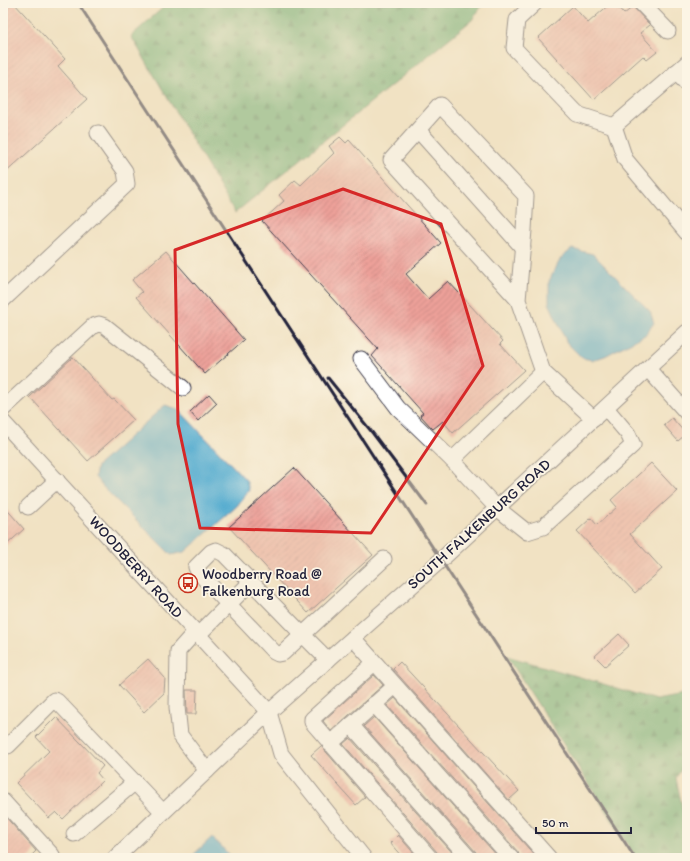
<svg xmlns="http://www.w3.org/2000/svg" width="690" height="861" viewBox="0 0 690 861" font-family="Itim,sans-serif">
  <defs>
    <pattern id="forest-firs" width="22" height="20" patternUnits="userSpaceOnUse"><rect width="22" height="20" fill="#65ab72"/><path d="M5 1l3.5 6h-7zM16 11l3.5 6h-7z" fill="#538b5f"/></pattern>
    <pattern id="building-hatch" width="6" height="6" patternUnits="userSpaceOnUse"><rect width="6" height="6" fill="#eda099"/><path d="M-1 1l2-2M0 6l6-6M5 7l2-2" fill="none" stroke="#c0827e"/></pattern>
  </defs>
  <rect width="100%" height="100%" fill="#fcf5e5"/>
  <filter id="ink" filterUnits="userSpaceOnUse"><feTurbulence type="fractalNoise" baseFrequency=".025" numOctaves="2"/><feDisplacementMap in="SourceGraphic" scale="8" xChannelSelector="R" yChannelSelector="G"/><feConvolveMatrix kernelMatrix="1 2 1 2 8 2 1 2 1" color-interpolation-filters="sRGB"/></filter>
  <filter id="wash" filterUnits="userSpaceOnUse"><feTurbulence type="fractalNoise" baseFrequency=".012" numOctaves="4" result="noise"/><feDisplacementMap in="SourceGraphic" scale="16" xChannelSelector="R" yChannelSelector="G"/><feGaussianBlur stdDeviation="0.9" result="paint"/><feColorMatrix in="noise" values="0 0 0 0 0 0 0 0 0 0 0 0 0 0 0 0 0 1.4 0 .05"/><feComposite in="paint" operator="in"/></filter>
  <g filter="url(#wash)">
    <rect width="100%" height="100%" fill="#f1e2c3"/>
    <g fill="url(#forest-firs)" stroke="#446656">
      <polygon points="168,3 484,3 472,20 235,213 131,36"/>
      <polygon points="507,656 577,676 656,700 687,694 687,759 676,778 684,815 687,820 687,858 636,858"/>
    </g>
    <g fill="#51aacf" stroke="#3a6685">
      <polygon points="572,249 593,254 650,311 654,323 645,335 605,356 593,360 582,358 567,343 549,303 549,281 561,258"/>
      <polygon points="165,405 178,409 246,480 249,490 237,506 185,552 171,555 102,486 95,477 97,466"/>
      <polygon points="212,837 232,858 190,858"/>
    </g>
    <g id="blocks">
      <g fill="url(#building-hatch)">
        <polygon points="3,3 14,3 65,59 58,66 87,99 3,175"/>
        <polygon points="611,3 614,3 624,14 633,7 650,25 640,33 657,52 647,60 643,56 594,100 538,38 573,6 588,23"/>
        <polygon points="340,137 346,143 349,140 441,243 406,274 428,299 448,281 503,341 500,344 524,370 453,433 443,421 433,429 431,427 420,415 423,413 372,356 378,349 262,221 284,201 279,195 295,180 301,185 334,153 329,146"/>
        <polygon points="166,251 244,340 205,374 136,297 142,292 132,280"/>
        <polygon points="73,357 112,400 114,399 134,420 88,461 30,397"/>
        <polygon points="209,394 217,403 198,421 190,412"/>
        <polygon points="672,418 686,434 678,441 664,425"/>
        <polygon points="651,463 677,491 630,534 662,569 635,593 577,531 591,518 597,525 617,507 611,500"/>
        <polygon points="294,468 373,555 308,613 229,527"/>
        <polygon points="3,505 24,529 3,548"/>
        <polygon points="619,634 629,645 605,666 595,656"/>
        <polygon points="148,659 165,678 164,693 144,712 119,685"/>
        <polygon points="400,662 519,791 509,800 393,669"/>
        <polygon points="374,675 383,685 331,731 323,721"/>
        <polygon points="186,690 197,690 196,714 187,714"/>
        <polygon points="395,698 537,858 520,858 518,852 387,705"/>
        <polygon points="56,717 103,766 97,773 103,780 63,819 56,812 49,818 16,783 49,751 36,737"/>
        <polygon points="374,717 499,858 478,858 476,852 364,726"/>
        <polygon points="350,738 457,858 439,858 437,852 343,744"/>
        <polygon points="321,746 365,797 356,805 311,755"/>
        <polygon points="3,814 36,851 29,858 3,858"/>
        <polygon points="398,835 418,858 403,858 390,843"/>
      </g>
    </g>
  </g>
  <g filter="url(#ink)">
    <use href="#blocks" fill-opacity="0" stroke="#413f4f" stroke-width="1"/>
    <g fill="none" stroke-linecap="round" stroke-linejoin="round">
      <g stroke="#413f4f" stroke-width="17">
        <g id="minor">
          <polyline points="535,3 517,20 514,48 577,114 614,126"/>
          <polyline points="641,3 668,31"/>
          <polyline points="687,63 614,126 625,159 687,233"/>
          <polyline points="676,72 687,84"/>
          <polyline points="418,130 523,248"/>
          <polyline points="3,300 127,184 125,171 98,133"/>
          <polyline points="518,300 524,230 526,196 440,105 391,160 518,300 543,372"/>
          <polyline points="361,359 398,408 452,460 543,372 594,419"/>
          <polyline points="648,369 687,413"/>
          <polyline points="3,409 93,326 99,324 105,326 183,388"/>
          <polyline points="3,422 269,712 281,754 364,858"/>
          <polyline points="452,460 497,508 527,532 543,527 633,445 628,434 606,408"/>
          <polyline points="28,507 57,480"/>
          <polyline points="195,632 178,651 177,707 180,735 207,771"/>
          <polyline points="198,635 251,582"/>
          <polyline points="353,638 549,858"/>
          <polyline points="328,660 303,635 224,554 216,550 211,552 196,567 198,572 274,652 278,654 283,653 384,559"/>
          <polyline points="374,663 312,719 312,722 430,858"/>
          <polyline points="374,704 511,858"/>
          <polyline points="351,725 469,858"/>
          <polyline points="330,744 395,686"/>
          <polyline points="8,746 54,700 57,701 163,812"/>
          <polyline points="3,801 52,855 51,858"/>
          <polyline points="74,834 135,782"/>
          <polyline points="115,858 269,712 441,560 687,332"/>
        </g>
      </g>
      <use href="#minor" stroke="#fff" stroke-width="15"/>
      <g stroke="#22223b" stroke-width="3">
        <polyline points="78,3 635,858"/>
        <polyline points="328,378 371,431 427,505"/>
      </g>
    </g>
  </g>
  <path d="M0 0H690V861H0ZM343,189L441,224L483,366L371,533L200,528L178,424L175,250Z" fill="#f1e2c3" fill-opacity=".55" fill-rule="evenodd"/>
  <path fill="none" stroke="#d62828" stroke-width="3" stroke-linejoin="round" d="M343,189L441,224L483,366L371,533L200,528L178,424L175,250Z"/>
  <defs>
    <g id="bus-ring" transform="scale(1)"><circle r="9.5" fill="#fcf5e5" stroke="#c8321e" stroke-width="1.5"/><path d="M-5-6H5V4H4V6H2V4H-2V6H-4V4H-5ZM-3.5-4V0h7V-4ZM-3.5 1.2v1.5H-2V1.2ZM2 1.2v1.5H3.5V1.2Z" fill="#c8321e"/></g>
  </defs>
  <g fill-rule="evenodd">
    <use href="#bus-ring" x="188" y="583"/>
  </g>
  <g text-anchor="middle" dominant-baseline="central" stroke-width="3.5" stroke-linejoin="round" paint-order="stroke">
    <g font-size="15" fill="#22223b" stroke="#fcf5e5">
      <text transform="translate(479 524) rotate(-42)">SOUTH FALKENBURG ROAD</text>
      <text transform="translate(136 567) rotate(48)">WOODBERRY ROAD</text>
    </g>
    <g font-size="15" fill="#22223b" stroke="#fcf5e5" text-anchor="start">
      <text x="202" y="574">Woodberry Road @<tspan x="202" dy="17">Falkenburg Road</tspan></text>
    </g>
  </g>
  <rect width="690" height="861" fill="none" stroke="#fcf5e5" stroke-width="16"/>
  <path d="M536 827v6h95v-6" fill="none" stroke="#22223b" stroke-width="2"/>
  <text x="542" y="827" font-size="12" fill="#22223b" stroke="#fcf5e5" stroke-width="3" paint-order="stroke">50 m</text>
</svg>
